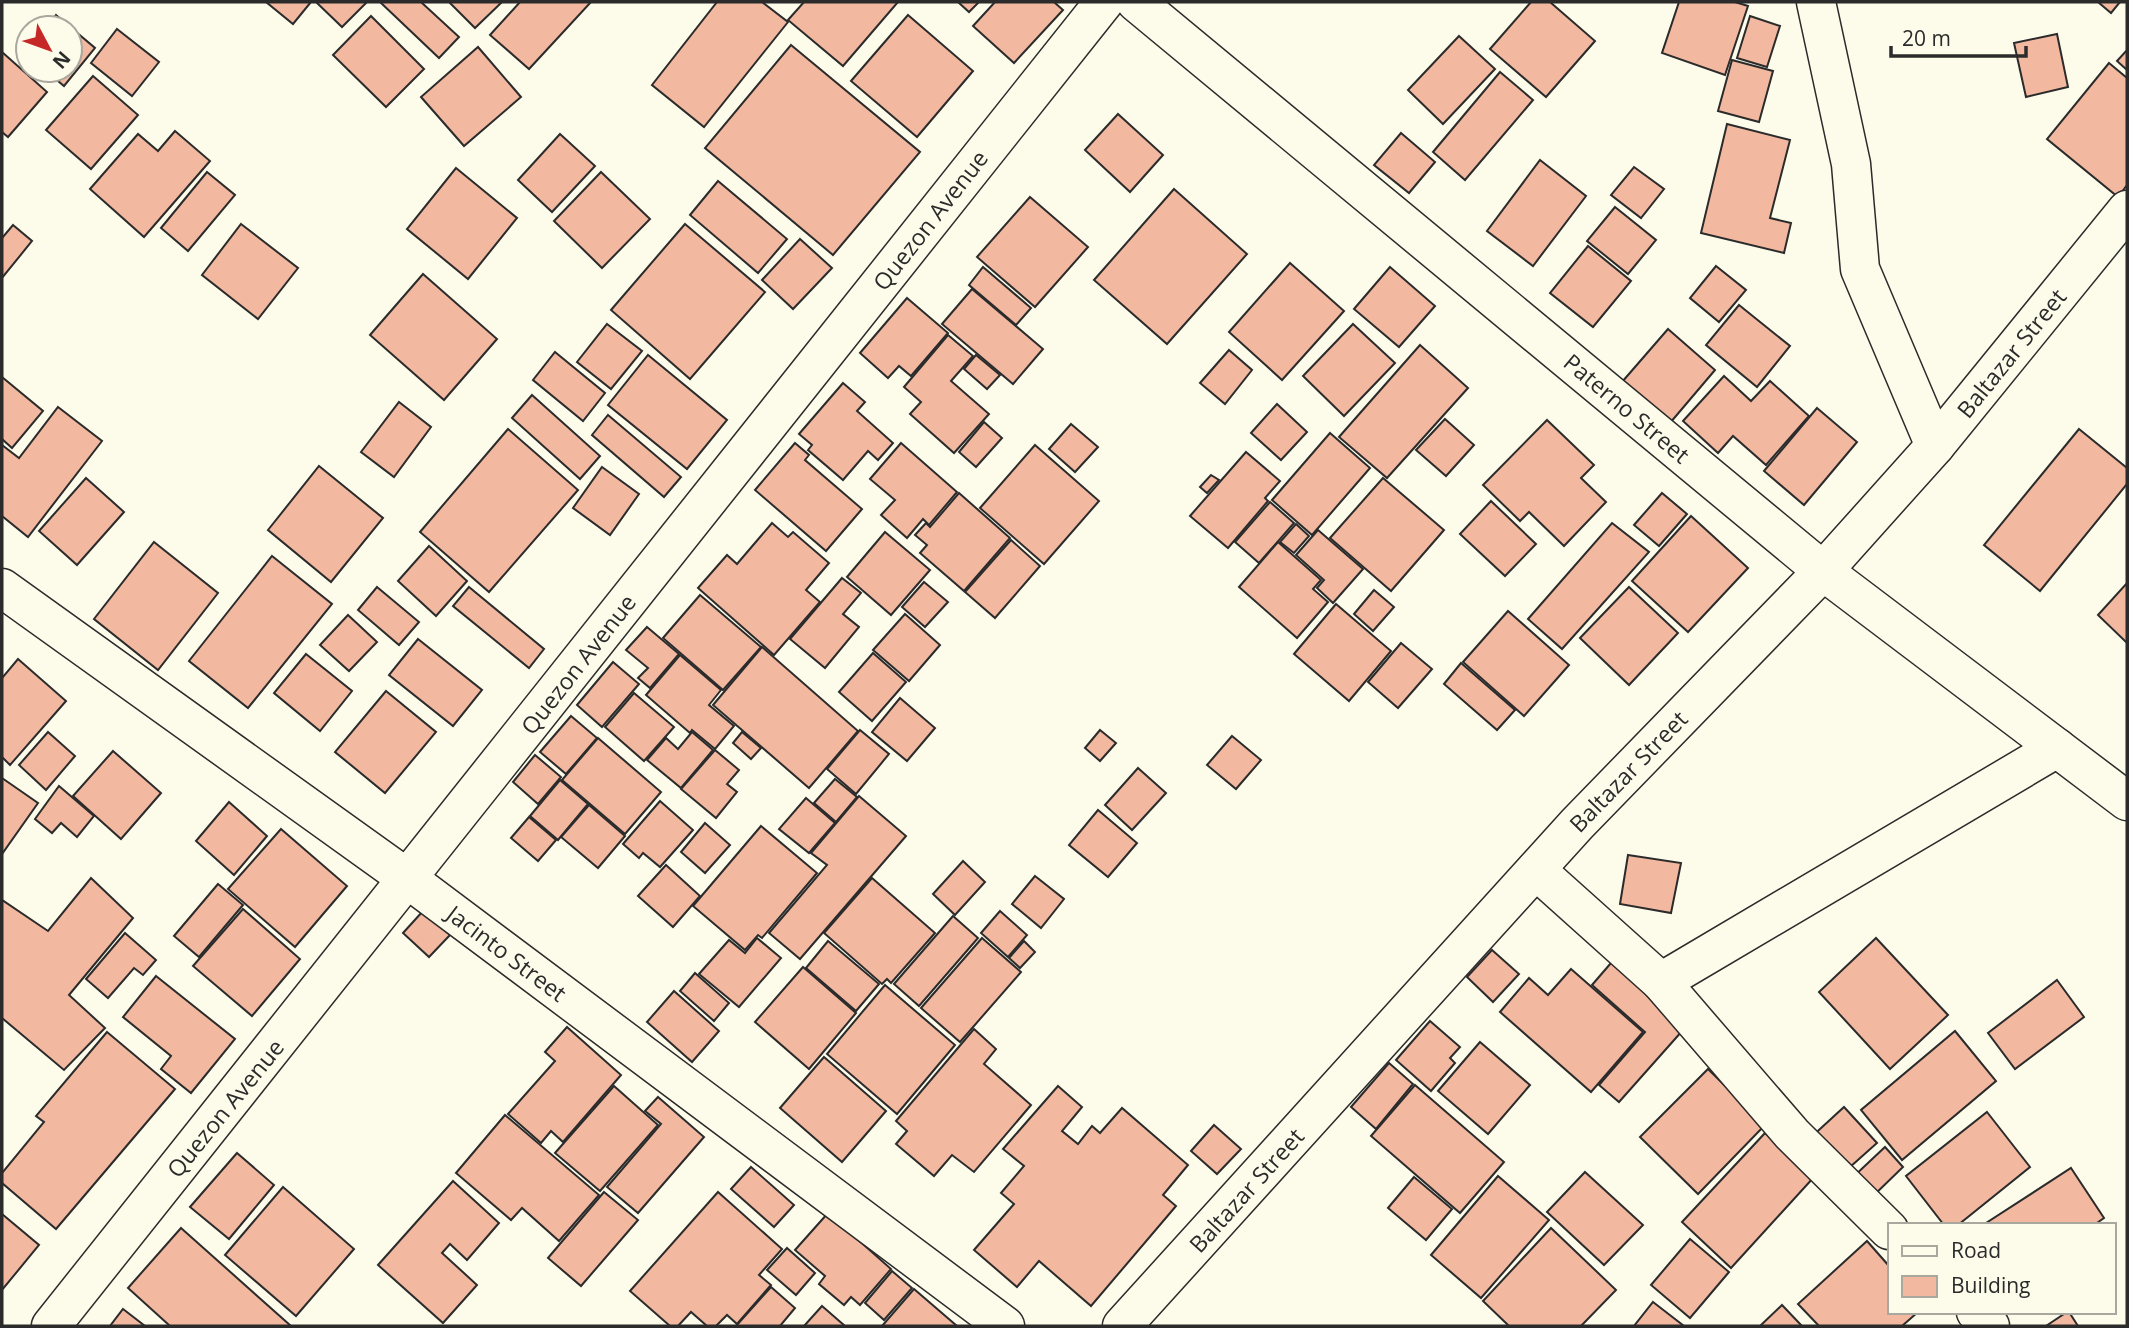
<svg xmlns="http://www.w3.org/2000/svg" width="2129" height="1328" viewBox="0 0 2129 1328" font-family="'Open Sans',sans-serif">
  <rect width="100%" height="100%" fill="#fdfbea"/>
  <g fill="#f2b8a0" stroke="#2b2b2b" stroke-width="2">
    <polygon points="266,2 311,2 293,24"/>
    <polygon points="316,2 367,2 342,27"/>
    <polygon points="380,2 421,2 459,37 439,58"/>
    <polygon points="449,2 502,2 475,28"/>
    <polygon points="520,2 591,2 529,69 490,35"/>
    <polygon points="717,2 762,2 788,22 704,127 652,85"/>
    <polygon points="804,2 898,2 843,66 788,20"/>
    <polygon points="958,2 979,2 969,12"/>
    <polygon points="995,2 1054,2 1063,10 1014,63 973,26"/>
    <polygon points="1531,2 1550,2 1595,41 1546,97 1490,49"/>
    <polygon points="1679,2 1735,2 1748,6 1725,75 1662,53"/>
    <polygon points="2098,2 2120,2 2111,13"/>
    <polygon points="56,15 95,48 64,86 45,70 70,70 70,28 46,28"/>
    <polygon points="908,15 973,71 917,137 851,81"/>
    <polygon points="371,16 424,69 386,107 333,55"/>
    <polygon points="1750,16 1780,26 1767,67 1737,58"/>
    <polygon points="117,29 159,62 132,96 91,63"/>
    <polygon points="2057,34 2068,87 2026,97 2014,43"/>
    <polygon points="1459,36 1495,69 1443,124 1408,90"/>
    <polygon points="791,45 920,152 833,255 705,148"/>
    <polygon points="478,47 521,97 464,146 421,97"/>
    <polygon points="2127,50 2127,70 2117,61"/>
    <polygon points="2,52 47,92 8,137 2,132"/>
    <polygon points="1732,60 1773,71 1759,122 1718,111"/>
    <polygon points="2109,63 2127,78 2127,185 2118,197 2047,139"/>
    <polygon points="1500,72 1533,100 1465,180 1433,152"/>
    <polygon points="93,76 138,115 91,169 46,130"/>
    <polygon points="1118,114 1163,155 1130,192 1085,150"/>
    <polygon points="1727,124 1790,140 1770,218 1791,223 1784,253 1701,233"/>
    <polygon points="175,131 210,161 144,237 90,189 138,134 158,151"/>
    <polygon points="1401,133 1435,162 1409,193 1374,165"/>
    <polygon points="560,134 595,166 552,212 518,180"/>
    <polygon points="1540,160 1586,196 1533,266 1487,231"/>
    <polygon points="1634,167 1664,189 1641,218 1611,195"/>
    <polygon points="456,168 517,218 468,279 407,229"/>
    <polygon points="207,172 235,195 188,251 161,228"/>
    <polygon points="601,172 650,219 602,268 554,221"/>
    <polygon points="718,181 787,239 758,273 690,215"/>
    <polygon points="1174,189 1247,254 1167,344 1094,280"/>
    <polygon points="1030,197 1088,247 1035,307 977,257"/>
    <polygon points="1615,207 1656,240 1628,274 1587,241"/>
    <polygon points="241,224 298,268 258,319 202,275"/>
    <polygon points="685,224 765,292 690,379 611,310"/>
    <polygon points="13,225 32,241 2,278 2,238"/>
    <polygon points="800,239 832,268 793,309 762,280"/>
    <polygon points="1588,246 1631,281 1593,327 1550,293"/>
    <polygon points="1290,263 1344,311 1282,380 1229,332"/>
    <polygon points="1716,266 1746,290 1719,322 1690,298"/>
    <polygon points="983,267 1031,308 1016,325 969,285"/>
    <polygon points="1390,267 1435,306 1399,347 1354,309"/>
    <polygon points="423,274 497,339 444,400 370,335"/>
    <polygon points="972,289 1043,349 1013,384 942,324"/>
    <polygon points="907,298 948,333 911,376 899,366 888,378 860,353"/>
    <polygon points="1739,305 1790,346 1757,387 1706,345"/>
    <polygon points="607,324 642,351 611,389 577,362"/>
    <polygon points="1353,324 1395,363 1344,416 1303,376"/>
    <polygon points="1668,329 1715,370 1670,423 1622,382"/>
    <polygon points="948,335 973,356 951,381 989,414 954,453 910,414 921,402 904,387"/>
    <polygon points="1420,345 1468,388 1387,478 1339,437"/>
    <polygon points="1229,350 1252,370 1225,404 1200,383"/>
    <polygon points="555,352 605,393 583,421 533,380"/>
    <polygon points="648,355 727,420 687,469 608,405"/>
    <polygon points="976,355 1000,375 987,389 964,369"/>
    <polygon points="1724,376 1751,401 1770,381 1809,416 1766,465 1733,436 1718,453 1683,421"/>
    <polygon points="2,377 43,411 12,448 2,439"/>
    <polygon points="843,383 865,402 857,411 893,443 878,460 868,451 843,480 808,450 812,445 799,434"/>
    <polygon points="532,395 600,456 580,479 512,418"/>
    <polygon points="399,402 431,427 394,477 361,452"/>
    <polygon points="1277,404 1307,432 1281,460 1251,433"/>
    <polygon points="58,407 102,441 28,537 2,516 2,445 19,458"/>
    <polygon points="1817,408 1857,442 1804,505 1764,471"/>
    <polygon points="608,415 681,477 664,497 592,435"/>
    <polygon points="1445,419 1474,445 1446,476 1416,450"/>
    <polygon points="1547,420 1594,465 1581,478 1606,502 1564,546 1529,512 1520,521 1483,485"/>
    <polygon points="984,422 1002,438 976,467 959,452"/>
    <polygon points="1071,424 1098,447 1075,472 1049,449"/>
    <polygon points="508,429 578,490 489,592 420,532"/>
    <polygon points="2079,429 2127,468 2127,484 2040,591 1984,545"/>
    <polygon points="1330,433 1370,468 1312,535 1272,500"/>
    <polygon points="795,443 809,455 805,460 862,509 826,551 755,490"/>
    <polygon points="901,443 957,492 929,525 923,519 907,538 881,515 895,500 870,479"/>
    <polygon points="1035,445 1099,501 1044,564 980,508"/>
    <polygon points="1246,452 1280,481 1265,498 1268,501 1228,548 1190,516"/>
    <polygon points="319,466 383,518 331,582 268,530"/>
    <polygon points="602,467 639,494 610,535 573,508"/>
    <polygon points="1211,475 1219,480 1207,493 1200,487"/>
    <polygon points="86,478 124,512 77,565 39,531"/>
    <polygon points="1383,478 1444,530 1391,591 1330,538"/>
    <polygon points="959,493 1010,538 964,591 920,553 927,545 915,535 926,523 930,527"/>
    <polygon points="1662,493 1687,514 1659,546 1634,525"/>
    <polygon points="1491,501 1536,544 1505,576 1460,534"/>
    <polygon points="1270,502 1294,523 1259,563 1235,542"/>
    <polygon points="1691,516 1748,568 1688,632 1632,581"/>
    <polygon points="772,523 788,537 793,532 829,563 806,590 820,602 774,655 698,588 727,555 737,564"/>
    <polygon points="1612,523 1649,552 1562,649 1528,619"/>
    <polygon points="1296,524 1309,536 1294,553 1280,542"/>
    <polygon points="1318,530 1363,569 1333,603 1317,588 1324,580 1296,555"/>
    <polygon points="885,532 930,570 891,615 847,577"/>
    <polygon points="1011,540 1040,566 995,618 965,592"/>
    <polygon points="154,542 218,593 158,670 94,619"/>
    <polygon points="1278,542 1321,580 1313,589 1328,602 1297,638 1239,587"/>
    <polygon points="429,546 467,581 436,616 398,581"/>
    <polygon points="272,556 332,604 248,708 189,661"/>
    <polygon points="842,578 861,593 843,614 859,627 825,668 790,639"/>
    <polygon points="924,582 948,602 925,627 902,607"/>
    <polygon points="2127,583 2127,643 2098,615"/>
    <polygon points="377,587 419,622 399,645 358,610"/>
    <polygon points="469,587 544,649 529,668 453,606"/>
    <polygon points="1629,587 1678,633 1629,685 1580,638"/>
    <polygon points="1374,590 1394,607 1373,631 1354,614"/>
    <polygon points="700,595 761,647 723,690 663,638"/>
    <polygon points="1336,604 1391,651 1349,701 1294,654"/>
    <polygon points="1508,611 1569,665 1524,716 1463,662"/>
    <polygon points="905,614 940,645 909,681 873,650"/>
    <polygon points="348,615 377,642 349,671 320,645"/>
    <polygon points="647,627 679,654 650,688 638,678 648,668 626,650"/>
    <polygon points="418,639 482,690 453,726 389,675"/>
    <polygon points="1401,643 1432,669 1398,708 1368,682"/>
    <polygon points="762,647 858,731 809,788 713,705"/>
    <polygon points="873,653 906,682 872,721 839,692"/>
    <polygon points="306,654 352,691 320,731 274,693"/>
    <polygon points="680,655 721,690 709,705 734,726 715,749 692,730 690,733 646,695"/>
    <polygon points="18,659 66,701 10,765 2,757 2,678"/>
    <polygon points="613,662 639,684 602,727 577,705"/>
    <polygon points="1461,663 1515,710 1497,730 1444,684"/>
    <polygon points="386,691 436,732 385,793 335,752"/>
    <polygon points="634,693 674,727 644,761 605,727"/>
    <polygon points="900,698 935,728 907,761 872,732"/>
    <polygon points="571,716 597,738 566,774 540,752"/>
    <polygon points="860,730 889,754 856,794 827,769"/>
    <polygon points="1100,730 1116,743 1100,761 1085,748"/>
    <polygon points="48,732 75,756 46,790 19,765"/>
    <polygon points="692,732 713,750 681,788 647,760 666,738 678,749"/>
    <polygon points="742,732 761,748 751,759 733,743"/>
    <polygon points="1232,736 1261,760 1236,789 1207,765"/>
    <polygon points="598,738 661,792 625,834 562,780"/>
    <polygon points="715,750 739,770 727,784 737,792 716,818 681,789"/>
    <polygon points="113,751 161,793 121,839 73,796"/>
    <polygon points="535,755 561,777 538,804 513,782"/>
    <polygon points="1138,768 1166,793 1132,830 1105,805"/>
    <polygon points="2,778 38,803 2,854"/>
    <polygon points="835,779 857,797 836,822 814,803"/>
    <polygon points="560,780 588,804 558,840 530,816"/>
    <polygon points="59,786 94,816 77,837 61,823 52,833 35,819"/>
    <polygon points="859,796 906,836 800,959 769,933 827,865 811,853"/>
    <polygon points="806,798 835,823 809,853 779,829"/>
    <polygon points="660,801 693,830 660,867 643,853 639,858 623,844"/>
    <polygon points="229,802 267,836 234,875 196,841"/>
    <polygon points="589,805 625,836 598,868 561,837"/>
    <polygon points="1098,810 1137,843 1108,877 1069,845"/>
    <polygon points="529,817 556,840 538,861 511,838"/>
    <polygon points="705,823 730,845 705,873 681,852"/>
    <polygon points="761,826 817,873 762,938 758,935 745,950 693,906"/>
    <polygon points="281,829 347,886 295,947 228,889"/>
    <polygon points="1628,855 1681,863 1671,913 1620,904"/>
    <polygon points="963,861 985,882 955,915 933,894"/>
    <polygon points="666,865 700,896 673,927 638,896"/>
    <polygon points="1035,876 1064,899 1041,928 1012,904"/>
    <polygon points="91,878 133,918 69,995 105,1028 64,1070 2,1018 2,900 48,931"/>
    <polygon points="872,878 935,933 891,983 887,979 882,984 824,933"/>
    <polygon points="218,884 243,905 199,957 174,936"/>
    <polygon points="243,909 300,959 252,1016 193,966"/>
    <polygon points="423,911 450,935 429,957 403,933"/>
    <polygon points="1000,911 1027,935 1008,957 981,933"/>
    <polygon points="953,916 978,938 919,1006 894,984"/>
    <polygon points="125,933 156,960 143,975 134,968 108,998 86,979"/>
    <polygon points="757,938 781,958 739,1007 699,974 729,940 745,953"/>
    <polygon points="982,938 1021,972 960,1042 921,1008"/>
    <polygon points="1876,938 1948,1015 1890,1069 1819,992"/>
    <polygon points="828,941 879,984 856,1011 806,968"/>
    <polygon points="1024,941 1035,952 1020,968 1009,958"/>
    <polygon points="1492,950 1519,974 1493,1002 1467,977"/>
    <polygon points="1617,956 1691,1021 1619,1102 1599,1085 1645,1032 1592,985"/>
    <polygon points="803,967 856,1013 809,1069 755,1022"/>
    <polygon points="1571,969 1643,1032 1591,1092 1500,1012 1529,978 1548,995"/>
    <polygon points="695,973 729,1003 714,1021 680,991"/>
    <polygon points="156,976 235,1039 191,1093 161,1069 171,1056 123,1017"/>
    <polygon points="2057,980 2084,1017 2015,1069 1988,1033"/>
    <polygon points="885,985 955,1045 897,1114 827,1054"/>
    <polygon points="674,991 719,1031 692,1062 647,1022"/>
    <polygon points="1430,1021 1460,1047 1450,1058 1455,1063 1431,1091 1396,1060"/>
    <polygon points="567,1027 621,1075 563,1142 551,1131 541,1143 508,1114 555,1061 545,1052"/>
    <polygon points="974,1029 996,1049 984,1064 1031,1105 974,1172 952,1155 934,1176 896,1144 907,1131 896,1121"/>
    <polygon points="1955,1031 1996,1081 1902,1160 1861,1110"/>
    <polygon points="107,1032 175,1089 56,1229 2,1183 2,1173 44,1122 36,1116"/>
    <polygon points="1480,1042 1530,1085 1488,1134 1438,1091"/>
    <polygon points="824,1057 886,1111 842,1162 780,1108"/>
    <polygon points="1389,1063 1413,1084 1376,1129 1351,1107"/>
    <polygon points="1708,1069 1765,1125 1698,1194 1640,1137"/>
    <polygon points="1415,1085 1504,1162 1460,1213 1371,1136"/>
    <polygon points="614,1086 658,1125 600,1191 555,1153"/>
    <polygon points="1058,1086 1082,1107 1062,1131 1078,1144 1092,1126 1100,1133 1122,1108 1188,1165 1163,1195 1176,1206 1091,1306 1039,1261 1017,1287 974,1250 1014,1204 1001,1193 1024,1166 1003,1149"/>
    <polygon points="658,1097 704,1137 638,1213 607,1187 661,1124 645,1111"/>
    <polygon points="1844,1107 1877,1143 1841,1175 1808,1140"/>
    <polygon points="1987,1112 2030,1167 1958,1225 1944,1225 1906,1176"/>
    <polygon points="505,1115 599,1195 559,1241 522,1208 511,1220 456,1173"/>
    <polygon points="1214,1125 1241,1149 1217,1174 1191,1151"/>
    <polygon points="1765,1133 1814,1177 1731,1268 1682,1222"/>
    <polygon points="1885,1147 1903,1167 1871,1198 1852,1178"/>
    <polygon points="237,1153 274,1185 229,1239 190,1207"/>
    <polygon points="751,1167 794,1205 774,1227 731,1189"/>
    <polygon points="2071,1168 2104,1218 2094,1225 1983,1225"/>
    <polygon points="1585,1172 1643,1225 1604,1265 1547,1212"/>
    <polygon points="1498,1176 1549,1220 1481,1298 1431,1255"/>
    <polygon points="1414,1177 1452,1209 1426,1240 1388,1208"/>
    <polygon points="453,1181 499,1223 467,1260 450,1244 442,1253 477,1285 443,1323 378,1265"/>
    <polygon points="283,1187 354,1249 296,1316 225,1255"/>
    <polygon points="604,1192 638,1220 581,1286 548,1258"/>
    <polygon points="718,1192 782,1249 759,1275 771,1285 737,1324 727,1315 716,1326 707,1326 691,1312 678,1326 670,1326 630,1291"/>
    <polygon points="828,1213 891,1269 860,1305 851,1297 844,1305 819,1284 825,1276 795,1250"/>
    <polygon points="2,1214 39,1245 2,1290"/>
    <polygon points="181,1228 291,1326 170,1326 128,1288"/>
    <polygon points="1551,1228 1616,1290 1581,1326 1509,1326 1483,1301"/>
    <polygon points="1690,1239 1729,1272 1690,1318 1651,1285"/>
    <polygon points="1867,1241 1889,1266 1889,1312 1918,1312 1902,1326 1819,1326 1798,1304"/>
    <polygon points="787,1248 815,1273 796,1295 767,1270"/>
    <polygon points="892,1271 912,1288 884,1320 865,1303"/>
    <polygon points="771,1287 795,1308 780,1326 736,1326"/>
    <polygon points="914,1289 957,1326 882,1326"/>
    <polygon points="1653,1302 1684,1326 1634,1326"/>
    <polygon points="1782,1305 1802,1326 1760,1326"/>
    <polygon points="822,1306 845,1326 804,1326"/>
    <polygon points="123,1309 145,1326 110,1326"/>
    <polygon points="2069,1312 2078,1326 2046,1326 2067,1312"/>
  </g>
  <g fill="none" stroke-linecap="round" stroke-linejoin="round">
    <g stroke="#2b2b2b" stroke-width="41">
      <g id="minor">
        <polyline points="1136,2 1823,571 2127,801"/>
        <polyline points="1816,2 1851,164 1860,269 1935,446"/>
        <polyline points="2,588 408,879 1005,1326"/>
        <polyline points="1536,870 1661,982 1792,1134 1889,1230"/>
        <polyline points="1661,982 2057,748"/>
        <polyline points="1976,1312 1990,1326"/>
        <polyline points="51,1326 1104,2"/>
        <polyline points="1122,1326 1577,824 1823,571 1935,446 2127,210"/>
      </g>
    </g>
    <use href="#minor" stroke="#fdfbea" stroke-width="38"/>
  </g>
  <g text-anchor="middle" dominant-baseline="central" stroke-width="5" stroke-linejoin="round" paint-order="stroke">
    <g font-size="23" fill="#2b2b2b" stroke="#fdfbea">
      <text transform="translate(930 220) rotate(-52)">Quezon Avenue</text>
      <text transform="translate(2011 353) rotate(-51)">Baltazar Street</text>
      <text transform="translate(1627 408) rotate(40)">Paterno Street</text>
      <text transform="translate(578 664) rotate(-52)">Quezon Avenue</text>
      <text transform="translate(1628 771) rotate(-46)">Baltazar Street</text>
      <text transform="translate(507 953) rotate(37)">Jacinto Street</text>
      <text transform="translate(225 1108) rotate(-51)">Quezon Avenue</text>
      <text transform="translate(1246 1190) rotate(-48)">Baltazar Street</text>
    </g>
  </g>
  <rect width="2129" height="1328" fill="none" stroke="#2b2b2b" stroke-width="7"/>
  <rect x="1888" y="1223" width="228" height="91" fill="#fdfbea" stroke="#a9a89e" stroke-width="2"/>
  <rect x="1902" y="1246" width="35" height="10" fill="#fdfbea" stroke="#a9a89e" stroke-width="2"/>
  <text x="1951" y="1258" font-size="21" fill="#2b2b2b">Road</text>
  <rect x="1902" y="1276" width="35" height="21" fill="#f2b8a0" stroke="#a9a89e" stroke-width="2"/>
  <text x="1951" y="1293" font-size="21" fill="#2b2b2b">Building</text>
  <g transform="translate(49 49) rotate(131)"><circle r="33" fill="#fdfbea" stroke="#a9a89e" stroke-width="2"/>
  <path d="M0-5L12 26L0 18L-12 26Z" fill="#c62828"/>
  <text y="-10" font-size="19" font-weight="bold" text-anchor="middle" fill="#2b2b2b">N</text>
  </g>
  <path d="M1891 46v10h135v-10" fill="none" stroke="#2b2b2b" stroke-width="3.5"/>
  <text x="1902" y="46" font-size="21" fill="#2b2b2b" stroke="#fdfbea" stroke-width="5" paint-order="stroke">20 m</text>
</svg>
